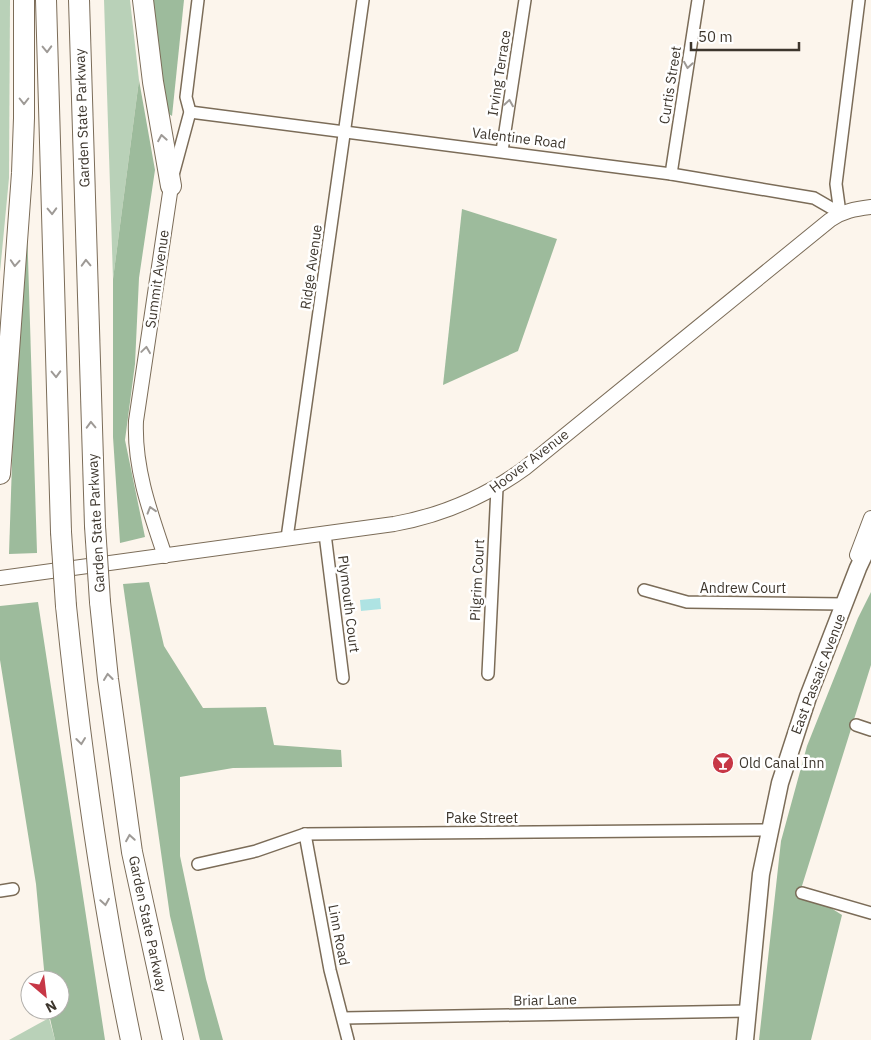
<svg xmlns="http://www.w3.org/2000/svg" width="871" height="1040" viewBox="0 0 871 1040" font-family="'IBM Plex Sans',sans-serif">
  <rect width="100%" height="100%" fill="#fcf5ec"/>
  <g fill="#b9d1b8">
    <polygon points="0,0 10,0 9,178 0,272"/>
    <polygon points="104,0 130,0 139,80 113,279"/>
    <polygon points="49,1018 55,1040 9,1040"/>
  </g>
  <g fill="#9dbb9c">
    <polygon points="151,0 184,0 172,116 166,112"/>
    <polygon points="139,80 155,170 139,278 135,364 125,440 145,537 120,543 113,437 113,279"/>
    <polygon points="462,209 557,239 518,351 443,385"/>
    <polygon points="27,225 37,553 9,554 15,373"/>
    <polygon points="149,582 164,646 203,708 266,707 274,745 341,750 342,767 233,768 180,777 180,856 206,979 223,1040 200,1040 170,916 123,584"/>
    <polygon points="871,592 871,665 801,889 842,915 811,1040 759,1040 781,841 807,746 858,618"/>
    <polygon points="38,602 105,1040 55,1040 48,1010 60,1010 60,980 45,980 36,884 0,660 0,606"/>
  </g>
  <polygon fill="#aee3e3" points="380,598 381,609 361,611 360,600"/>
  <g fill="none" stroke-linecap="round" stroke-linejoin="round">
    <g stroke="#7b6c58" stroke-width="14">
      <g id="minor">
        <polyline points="190,112 671,174 814,198 840,213"/>
        <polyline points="502,151 525,0"/>
        <polyline points="671,174 698,0"/>
        <polyline points="173,175 190,112 186,97 198,0"/>
        <polyline points="840,213 836,184 859,0"/>
        <polyline points="325,534 343,678"/>
        <polyline points="287,538 363,0"/>
        <polyline points="644,590 687,602 844,604"/>
        <polyline points="488,674 497,488"/>
        <polyline points="856,725 871,730"/>
        <polyline points="305,834 330,970 348,1040"/>
        <polyline points="198,864 256,851 305,834 769,830"/>
        <polyline points="0,891 13,889"/>
        <polyline points="802,893 871,913"/>
        <polyline points="343,1018 749,1011"/>
      </g>
    </g>
    <g stroke="#7b6c58" stroke-width="16">
      <g id="tertiary">
        <polyline points="857,555 871,518"/>
        <path d="M165,556C150,512 134,468 136,421L171,186"/>
        <path d="M0,578L394,524C444,515 485,497 525,468L830,220C843,211 855,209 871,207"/>
      </g>
    </g>
    <g stroke="#7b6c58" stroke-width="19">
      <polyline id="secondary" points="745,1040 761,874 780,783 808,697 858,568 871,540"/>
    </g>
    <g stroke="#7b6c58" stroke-width="22">
      <g id="motorway">
        <polyline points="46,0 61,532"/>
        <polyline points="79,0 95,526"/>
        <polyline points="143,0 153,82 171,186"/>
        <polyline points="0,474 22,173 24,118 24,0"/>
        <polyline points="100,602 108,679 132,852 173,1040"/>
        <path d="M66,606C81,752 101,896 131,1040"/>
      </g>
    </g>
    <use href="#minor" stroke="#fff" stroke-width="11"/>
    <use href="#tertiary" stroke="#fff" stroke-width="14"/>
    <use href="#secondary" stroke="#fff" stroke-width="16"/>
    <use href="#motorway" stroke="#fff" stroke-width="20"/>
    <g stroke="#7b6c58" stroke-width="22" stroke-linecap="butt">
      <g id="motorway-bridge">
        <polyline points="95,526 100,602"/>
        <polyline points="61,532 66,606"/>
      </g>
    </g>
    <use href="#motorway-bridge" stroke="#fff" stroke-width="20"/>
  </g>
  <defs><path id="oneway-chevron" d="M-2-3.5L2.5 0L-2 3.5" fill="none" stroke-width="1.6" stroke-linecap="round" stroke-linejoin="round" transform="scale(1.25)"/></defs>
  <g stroke="#9e9a96">
    <use href="#oneway-chevron" transform="translate(47 49) rotate(88)"/>
    <use href="#oneway-chevron" transform="translate(688 65) rotate(99)"/>
    <use href="#oneway-chevron" transform="translate(24 101) rotate(90)"/>
    <use href="#oneway-chevron" transform="translate(509 103) rotate(-81)"/>
    <use href="#oneway-chevron" transform="translate(162 138) rotate(-100)"/>
    <use href="#oneway-chevron" transform="translate(52 211) rotate(88)"/>
    <use href="#oneway-chevron" transform="translate(15 263) rotate(94)"/>
    <use href="#oneway-chevron" transform="translate(86 263) rotate(-92)"/>
    <use href="#oneway-chevron" transform="translate(146 350) rotate(-82)"/>
    <use href="#oneway-chevron" transform="translate(56 374) rotate(88)"/>
    <use href="#oneway-chevron" transform="translate(91 425) rotate(-92)"/>
    <use href="#oneway-chevron" transform="translate(151 510) rotate(-107)"/>
    <use href="#oneway-chevron" transform="translate(108 677) rotate(-97)"/>
    <use href="#oneway-chevron" transform="translate(81 741) rotate(83)"/>
    <use href="#oneway-chevron" transform="translate(130 838) rotate(-99)"/>
    <use href="#oneway-chevron" transform="translate(105 902) rotate(81)"/>
  </g>
  <defs>
    <g id="bar-disc" transform="scale(1.125)"><circle r="9.5" fill="#c73746" stroke="#fff"/><path d="M-6-5H6L.8 .8V4.5H3.5V6h-7V4.5H-.8V.8Z" fill="#fff"/></g>
  </defs>
  <g fill-rule="evenodd">
    <use href="#bar-disc" x="723" y="763"/>
  </g>
  <g text-anchor="middle" dominant-baseline="central" stroke-width="5" stroke-linejoin="round" paint-order="stroke">
    <g font-size="14" fill="#3d362d" stroke="#fff">
      <text transform="translate(499 73) rotate(-81)">Irving Terrace</text>
      <text transform="translate(670 85) rotate(-81)">Curtis Street</text>
      <text transform="translate(82 118) rotate(-92)">Garden State Parkway</text>
      <text transform="translate(519 138) rotate(7)">Valentine Road</text>
      <text transform="translate(311 267) rotate(-82)">Ridge Avenue</text>
      <text transform="translate(157 279) rotate(-82)">Summit Avenue</text>
      <text transform="translate(529 461) rotate(-37)">Hoover Avenue</text>
      <text transform="translate(96 523) rotate(-93)">Garden State Parkway</text>
      <text transform="translate(477 580) rotate(-87)">Pilgrim Court</text>
      <text x="743" y="588">Andrew Court</text>
      <text transform="translate(349 604) rotate(83)">Plymouth Court</text>
      <text transform="translate(818 674) rotate(-69)">East Passaic Avenue</text>
      <text x="482" y="818">Pake Street</text>
      <text transform="translate(148 924) rotate(78)">Garden State Parkway</text>
      <text transform="translate(339 935) rotate(79)">Linn Road</text>
      <text transform="translate(545 1000) rotate(-1)">Briar Lane</text>
    </g>
    <g font-size="14" fill="#3d362d" stroke="#fff" text-anchor="start">
      <text x="739" y="763">Old Canal Inn</text>
    </g>
  </g>
  <g transform="translate(45 995) rotate(152)"><circle r="24" fill="#ffffff" stroke="#b1afab"/>
  <path d="M0-4L9 19L0 12L-9 19Z" fill="#c73746"/>
  <text y="-8" font-size="14" font-weight="bold" text-anchor="middle" fill="#3d362d">N</text>
  </g>
  <path d="M691 42v8h108v-8" fill="none" stroke="#3d362d" stroke-width="2.5"/>
  <text x="698" y="42" font-size="15" fill="#3d362d" stroke="#ffffff" stroke-width="4" paint-order="stroke">50 m</text>
</svg>
